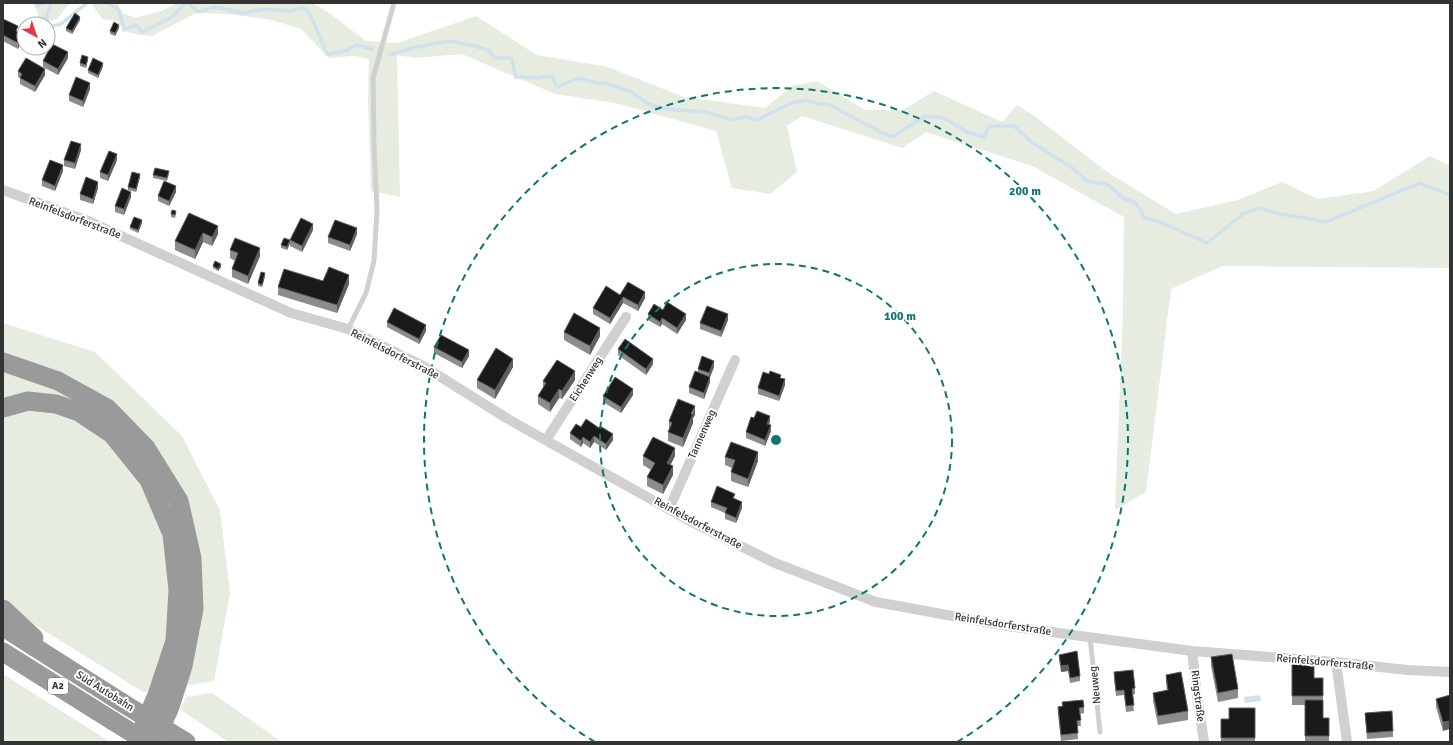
<svg xmlns="http://www.w3.org/2000/svg" width="1453" height="745" viewBox="0 0 1453 745" font-family="Signika,sans-serif">
  <rect width="100%" height="100%" fill="#fff"/>
  <g fill="#e6ecdf">
    <polygon points="33,3 70,3 57,19 41,24 37,11"/>
    <polygon points="91,3 118,3 121,12 134,18 162,11 176,3 312,3 328,12 366,41 397,43 476,16 537,55 608,67 684,97 765,108 792,86 817,81 865,110 903,110 934,91 1002,122 1017,105 1033,115 1107,172 1176,214 1238,200 1282,182 1318,199 1374,191 1430,156 1450,166 1450,268 1223,266 1171,289 1146,492 1115,510 1123,312 1124,217 1032,166 926,132 902,148 802,116 787,126 797,172 770,194 732,188 716,131 615,103 555,94 462,54 415,58 397,55 400,197 371,191 368,98 369,59 352,56 329,58 301,29 271,20 229,14 196,13 152,36 140,35 127,32 116,21 102,19"/>
    <polygon points="3,323 95,352 182,436 220,511 230,593 214,681 143,692 3,605"/>
    <polygon points="3,674 110,742 3,742"/>
    <polygon points="212,693 282,742 228,742 180,709 186,697"/>
  </g>
  <polygon fill="#cfe2ee" points="1260,695 1261,701 1245,703 1244,697"/>
  <g fill="none" stroke-linecap="round" stroke-linejoin="round">
    <g stroke="#cfe2ee" stroke-width="3.5">
      <polyline points="37,3 37,6 43,3"/>
      <polyline points="108,3 119,10 124,30 136,25 142,32 172,17 185,3"/>
      <polyline points="188,3 198,12 215,7 243,13 263,9 289,11 304,8 311,16 327,54 346,51 356,45 372,49"/>
      <polyline points="45,24 51,3"/>
      <polyline points="48,27 61,24 87,3"/>
      <polyline points="389,55 412,48 450,41 471,45 488,50 495,58 511,58 516,77 538,78 552,76 557,87 578,78 597,83 605,83 630,91 648,104 666,109 706,112 732,120 746,117 757,120 789,104 806,100 818,104 828,104 884,134 894,137 904,129 926,116 944,118 967,132 984,137 989,126 1014,126 1033,143 1071,167 1087,181 1107,184 1123,198 1136,203 1144,217 1165,224 1207,243 1243,214 1258,208 1281,214 1326,222 1420,183 1450,195"/>
    </g>
    <g stroke="#d0d0d0" stroke-width="5">
      <polyline points="348,329 366,293 374,261 377,210 374,147 373,78 394,3"/>
      <polyline points="1090,637 1100,732"/>
    </g>
    <g stroke="#d0d0d0" stroke-width="10">
      <polyline points="3,190 88,221 291,313 348,329 423,366 508,419 688,520 775,563 876,602 1007,626 1192,651 1336,662 1407,670 1450,672"/>
      <polyline points="546,440 626,317"/>
      <polyline points="669,509 735,360"/>
      <polyline points="1192,651 1197,695 1204,742"/>
      <polyline points="1336,662 1347,742"/>
    </g>
    <g stroke="#9a9a9a" stroke-width="19">
      <polyline points="3,362 58,381 107,408 146,448 179,501 192,558 194,609 183,666 170,707 154,742"/>
      <polyline points="3,408 28,401 56,404 79,412 112,434 149,480 172,534 178,590 175,641 157,695 137,742"/>
      <polyline points="3,609 34,638"/>
      <polyline points="3,627 121,702"/>
      <polyline points="3,652 113,721"/>
    </g>
    <g stroke="#9a9a9a" stroke-width="19">
      <polyline points="121,702 186,742"/>
      <polyline points="113,721 147,742"/>
    </g>
  </g>
  <g fill="#8c8c8c">
    <polygon points="3,19 18,32 22,40 18,49 3,41"/>
    <polygon points="80,20 72,34 66,31 66,28"/>
    <polygon points="119,28 115,36 110,34 110,31"/>
    <polygon points="68,58 58,75 43,67 43,61"/>
    <polygon points="88,59 86,68 80,66 80,63"/>
    <polygon points="103,66 98,78 88,73 88,70"/>
    <polygon points="18,71 45,75 35,92 20,84 20,78 18,77"/>
    <polygon points="90,89 83,107 69,101 69,95"/>
    <polygon points="81,150 75,169 64,166 64,160"/>
    <polygon points="117,160 108,181 100,178 100,172"/>
    <polygon points="63,171 55,191 42,186 42,180"/>
    <polygon points="169,174 167,181 153,178 153,175"/>
    <polygon points="140,177 136,192 128,190 128,187"/>
    <polygon points="98,188 93,204 80,200 80,194"/>
    <polygon points="176,192 169,206 158,201 158,196"/>
    <polygon points="131,197 124,215 115,212 115,206"/>
    <polygon points="189,213 218,234 212,246 203,242 195,259 175,250 175,241"/>
    <polygon points="171,214 176,214 175,218 171,217"/>
    <polygon points="142,223 138,233 130,229 130,227"/>
    <polygon points="313,230 302,252 290,246 290,240"/>
    <polygon points="357,234 350,251 328,243 328,237"/>
    <polygon points="290,243 287,250 281,248 281,245"/>
    <polygon points="230,250 260,256 248,284 232,277 232,269 235,261 230,258"/>
    <polygon points="213,266 221,267 218,271 213,268"/>
    <polygon points="265,276 262,287 258,286 258,283"/>
    <polygon points="323,281 349,284 337,313 278,295 278,287"/>
    <polygon points="620,295 645,298 638,311 623,303 610,324 593,314 593,308"/>
    <polygon points="663,310 686,320 677,334 662,324 660,327 648,320 648,314"/>
    <polygon points="728,320 721,337 700,329 700,323"/>
    <polygon points="387,322 426,331 419,344 387,327"/>
    <polygon points="564,332 600,336 590,355 564,340"/>
    <polygon points="434,347 469,356 462,368 434,353"/>
    <polygon points="618,349 653,364 646,375 618,355"/>
    <polygon points="513,367 495,399 477,388 477,380"/>
    <polygon points="714,367 710,377 710,382 704,399 689,393 689,387 698,372 698,369"/>
    <polygon points="781,378 785,385 779,401 758,394 758,388"/>
    <polygon points="575,380 562,399 559,398 550,412 538,404 538,396 543,388 543,381"/>
    <polygon points="633,395 621,413 603,402 603,396"/>
    <polygon points="695,415 693,418 693,423 683,447 668,441 668,432 669,430 669,421"/>
    <polygon points="770,422 769,424 771,431 765,446 746,438 746,432"/>
    <polygon points="581,427 613,440 606,450 594,442 590,448 583,443 581,447 570,439 570,433"/>
    <polygon points="643,456 675,456 670,465 673,475 663,494 647,486 647,477 651,470 643,465"/>
    <polygon points="725,457 758,461 748,487 731,481 731,472 732,468 725,465"/>
    <polygon points="735,499 742,508 736,523 725,519 725,513 711,507 711,502"/>
    <polygon points="1059,655 1080,676 1080,681 1070,683 1068,671 1061,672 1059,660"/>
    <polygon points="1211,657 1238,689 1238,698 1218,702 1211,666"/>
    <polygon points="1292,662 1314,678 1323,678 1323,718 1329,718 1329,742 1305,742 1305,705 1292,705"/>
    <polygon points="1114,672 1135,688 1135,694 1132,695 1134,711 1126,712 1124,695 1116,696 1114,678"/>
    <polygon points="1166,675 1188,711 1188,720 1158,725 1153,701 1153,693 1167,690 1166,684"/>
    <polygon points="1450,695 1443,731 1436,707 1436,699"/>
    <polygon points="1062,702 1084,707 1084,713 1080,714 1081,726 1077,726 1078,739 1061,741 1058,713 1058,707 1062,706"/>
    <polygon points="1255,708 1255,742 1221,742 1221,719 1229,719"/>
    <polygon points="1365,713 1393,731 1393,737 1367,739"/>
  </g>
  <g fill="#5f5f5f">
    <polygon points="80,17 80,20 72,34 72,31"/>
    <polygon points="119,25 119,28 115,36 115,33"/>
    <polygon points="22,34 22,40 18,49 18,43"/>
    <polygon points="68,52 68,58 58,75 58,69"/>
    <polygon points="88,57 88,59 86,68 86,65"/>
    <polygon points="103,63 103,66 98,78 98,75"/>
    <polygon points="45,69 45,75 35,92 35,86"/>
    <polygon points="90,83 90,89 83,107 83,101"/>
    <polygon points="81,144 81,150 75,169 75,163"/>
    <polygon points="117,154 117,160 108,181 108,175"/>
    <polygon points="63,165 63,171 55,191 55,186"/>
    <polygon points="140,174 140,177 136,192 136,189"/>
    <polygon points="98,182 98,188 93,204 93,199"/>
    <polygon points="176,186 176,192 169,206 169,201"/>
    <polygon points="131,192 131,197 124,215 124,209"/>
    <polygon points="142,220 142,223 138,233 138,230"/>
    <polygon points="313,224 313,230 302,252 302,246"/>
    <polygon points="218,226 218,234 212,246 212,237"/>
    <polygon points="357,228 357,234 350,251 350,245"/>
    <polygon points="203,233 203,242 195,259 195,250"/>
    <polygon points="290,240 290,243 287,250 287,247"/>
    <polygon points="260,248 260,256 248,284 248,276"/>
    <polygon points="221,264 221,267 218,271 218,269"/>
    <polygon points="265,273 265,276 262,287 262,285"/>
    <polygon points="349,275 349,284 337,313 337,305"/>
    <polygon points="645,292 645,298 638,311 638,305"/>
    <polygon points="623,297 623,303 610,324 610,318"/>
    <polygon points="686,314 686,320 677,334 677,328"/>
    <polygon points="728,314 728,320 721,337 721,331"/>
    <polygon points="662,318 662,324 660,327 660,322"/>
    <polygon points="426,325 426,331 419,344 419,339"/>
    <polygon points="600,328 600,336 590,355 590,346"/>
    <polygon points="469,350 469,356 462,368 462,362"/>
    <polygon points="513,359 513,367 495,399 495,390"/>
    <polygon points="653,359 653,364 646,375 646,369"/>
    <polygon points="714,361 714,367 710,377 710,382 704,399 704,393 709,379 709,373"/>
    <polygon points="575,371 575,380 562,399 562,391"/>
    <polygon points="785,379 785,385 779,401 779,396"/>
    <polygon points="559,389 559,398 550,412 550,403"/>
    <polygon points="633,389 633,395 621,413 621,407"/>
    <polygon points="695,406 695,415 693,418 693,423 683,447 683,438"/>
    <polygon points="770,416 770,422 767,429 767,424"/>
    <polygon points="771,425 771,431 765,446 765,440"/>
    <polygon points="613,434 613,440 606,450 606,444"/>
    <polygon points="594,436 594,442 590,448 590,442"/>
    <polygon points="583,437 583,443 581,447 581,441"/>
    <polygon points="675,448 675,456 667,472 667,463"/>
    <polygon points="758,452 758,461 748,487 748,479"/>
    <polygon points="673,466 673,475 663,494 663,485"/>
    <polygon points="742,502 742,508 736,523 736,518"/>
    <polygon points="1068,665 1068,671 1061,672 1061,666"/>
    <polygon points="1450,721 1450,729 1443,731 1443,722"/>
  </g>
  <g fill="#1a1a1a" stroke="#5f5f5f">
    <polygon points="75,13 80,17 72,31 66,28"/>
    <polygon points="3,19 18,26 16,31 22,34 18,43 3,35"/>
    <polygon points="114,22 119,25 115,33 110,31"/>
    <polygon points="52,44 68,52 58,69 43,61"/>
    <polygon points="82,55 88,57 86,65 80,63"/>
    <polygon points="26,58 45,69 35,86 20,78 22,74 18,71"/>
    <polygon points="93,58 103,63 98,75 88,70"/>
    <polygon points="76,77 90,83 83,101 69,95"/>
    <polygon points="71,141 81,144 75,163 64,160"/>
    <polygon points="109,151 117,154 108,175 100,172"/>
    <polygon points="50,160 63,165 55,186 42,180"/>
    <polygon points="155,168 169,171 167,178 153,175"/>
    <polygon points="132,172 140,174 136,189 128,187"/>
    <polygon points="86,177 98,182 93,199 80,194"/>
    <polygon points="164,181 176,186 169,201 158,196"/>
    <polygon points="122,188 131,192 124,209 115,206"/>
    <polygon points="172,210 176,211 175,215 171,214"/>
    <polygon points="189,213 218,226 212,237 203,233 195,250 175,241"/>
    <polygon points="134,217 142,220 138,230 130,227"/>
    <polygon points="301,218 313,224 302,246 290,240"/>
    <polygon points="335,220 357,228 350,245 328,237"/>
    <polygon points="235,238 260,248 248,276 232,269 238,253 230,250"/>
    <polygon points="284,238 290,240 287,247 281,245"/>
    <polygon points="215,261 221,264 218,269 213,266"/>
    <polygon points="329,267 349,275 337,305 278,287 284,269 323,281"/>
    <polygon points="261,272 265,273 262,285 258,283"/>
    <polygon points="628,282 645,292 638,305 623,297 610,318 593,308 606,286 620,295"/>
    <polygon points="667,302 686,314 677,328 662,318 660,322 648,314 654,304 663,310"/>
    <polygon points="707,306 728,314 721,331 700,323"/>
    <polygon points="394,308 426,325 419,339 387,322"/>
    <polygon points="574,313 600,328 590,346 564,332"/>
    <polygon points="441,335 469,350 462,362 434,347"/>
    <polygon points="625,339 653,359 646,369 618,349"/>
    <polygon points="496,348 513,359 495,390 477,380"/>
    <polygon points="702,356 714,361 709,373 698,369"/>
    <polygon points="557,360 575,371 562,391 559,389 550,403 538,396 546,383 543,381"/>
    <polygon points="695,371 710,377 704,393 689,387"/>
    <polygon points="770,371 781,375 780,378 785,379 779,396 758,388 763,372 769,374"/>
    <polygon points="615,377 633,389 621,407 603,396"/>
    <polygon points="678,399 695,406 691,414 693,414 683,438 668,432 672,423 669,421"/>
    <polygon points="757,411 770,416 767,424 771,425 765,440 746,432 751,417 754,418"/>
    <polygon points="586,419 599,428 600,426 613,434 606,444 594,436 590,442 583,437 581,441 570,433 576,424 581,427"/>
    <polygon points="653,437 675,448 667,463 673,466 663,485 647,477 655,463 643,456"/>
    <polygon points="731,442 758,452 748,479 731,472 735,460 725,457"/>
    <polygon points="717,486 735,494 733,498 742,502 736,518 725,513 727,508 711,502"/>
    <polygon points="1077,651 1080,676 1070,678 1068,665 1061,666 1059,655"/>
    <polygon points="1232,654 1238,689 1218,693 1211,657"/>
    <polygon points="1292,662 1314,663 1314,678 1323,678 1323,696 1292,696"/>
    <polygon points="1133,670 1135,688 1132,689 1134,705 1126,706 1124,690 1116,691 1114,672"/>
    <polygon points="1181,672 1188,711 1158,716 1153,693 1168,690 1166,675"/>
    <polygon points="1450,695 1450,721 1443,722 1436,699"/>
    <polygon points="1083,700 1084,707 1079,708 1081,720 1077,721 1078,733 1061,735 1058,707 1063,706 1062,702"/>
    <polygon points="1305,700 1323,700 1323,718 1329,718 1329,736 1305,736"/>
    <polygon points="1229,708 1255,708 1255,738 1221,738 1221,719 1229,719"/>
    <polygon points="1392,711 1393,731 1367,733 1365,713"/>
  </g>
  <g fill="none" stroke="#0f766e" stroke-width="2" stroke-dasharray="7 5">
    <circle cx="776" cy="440" r="176"/>
    <path d="M595 742A352 352 0 1 1 957 742"/>
  </g>
  <g text-anchor="middle" dominant-baseline="central" stroke-width="4" stroke-linejoin="round" paint-order="stroke">
    <rect fill="#fff" stroke="#707070" stroke-width="1" x="48" y="678" width="20" height="16" rx="3"/>
    <g font-size="10" font-weight="bold" fill="#333">
      <text x="58" y="686">A2</text>
    </g>
    <g font-size="11" fill="#333" stroke="#fff">
      <text transform="translate(75 218) rotate(21)">Reinfelsdorferstraße</text>
      <text transform="translate(395 354) rotate(27)">Reinfelsdorferstraße</text>
      <text transform="translate(586 379) rotate(-57)">Eichenweg</text>
      <text transform="translate(702 434) rotate(-66)">Tannenweg</text>
      <text transform="translate(698 523) rotate(28)">Reinfelsdorferstraße</text>
      <text transform="translate(1003 624) rotate(9)">Reinfelsdorferstraße</text>
      <text transform="translate(1325 662) rotate(5)">Reinfelsdorferstraße</text>
      <text transform="translate(1095 685) rotate(-96)">Neuweg</text>
      <text transform="translate(105 691) rotate(32)">Süd Autobahn</text>
      <text transform="translate(1198 696) rotate(83)">Ringstraße</text>
    </g>
  </g>
  <circle cx="776" cy="440" r="6" fill="#0f766e" stroke="#fff" stroke-width="2"/>
  <g font-size="12" text-anchor="middle" font-weight="bold" fill="#0f766e" stroke="#fff" stroke-width="4" stroke-linejoin="round" paint-order="stroke">
    <text x="1025" y="195">200 m</text>
    <text x="900" y="320">100 m</text>
  </g>
  <rect width="1453" height="745" fill="none" stroke="#333333" stroke-width="8"/>
  <g transform="translate(36 36) rotate(140)"><circle r="19" fill="#ffffff" stroke="#adadad"/>
  <path d="M0-3L7 15L0 10L-7 15Z" fill="#e63946"/>
  <text y="-6" font-size="11" font-weight="bold" text-anchor="middle" fill="#333333">N</text>
  </g>
</svg>
